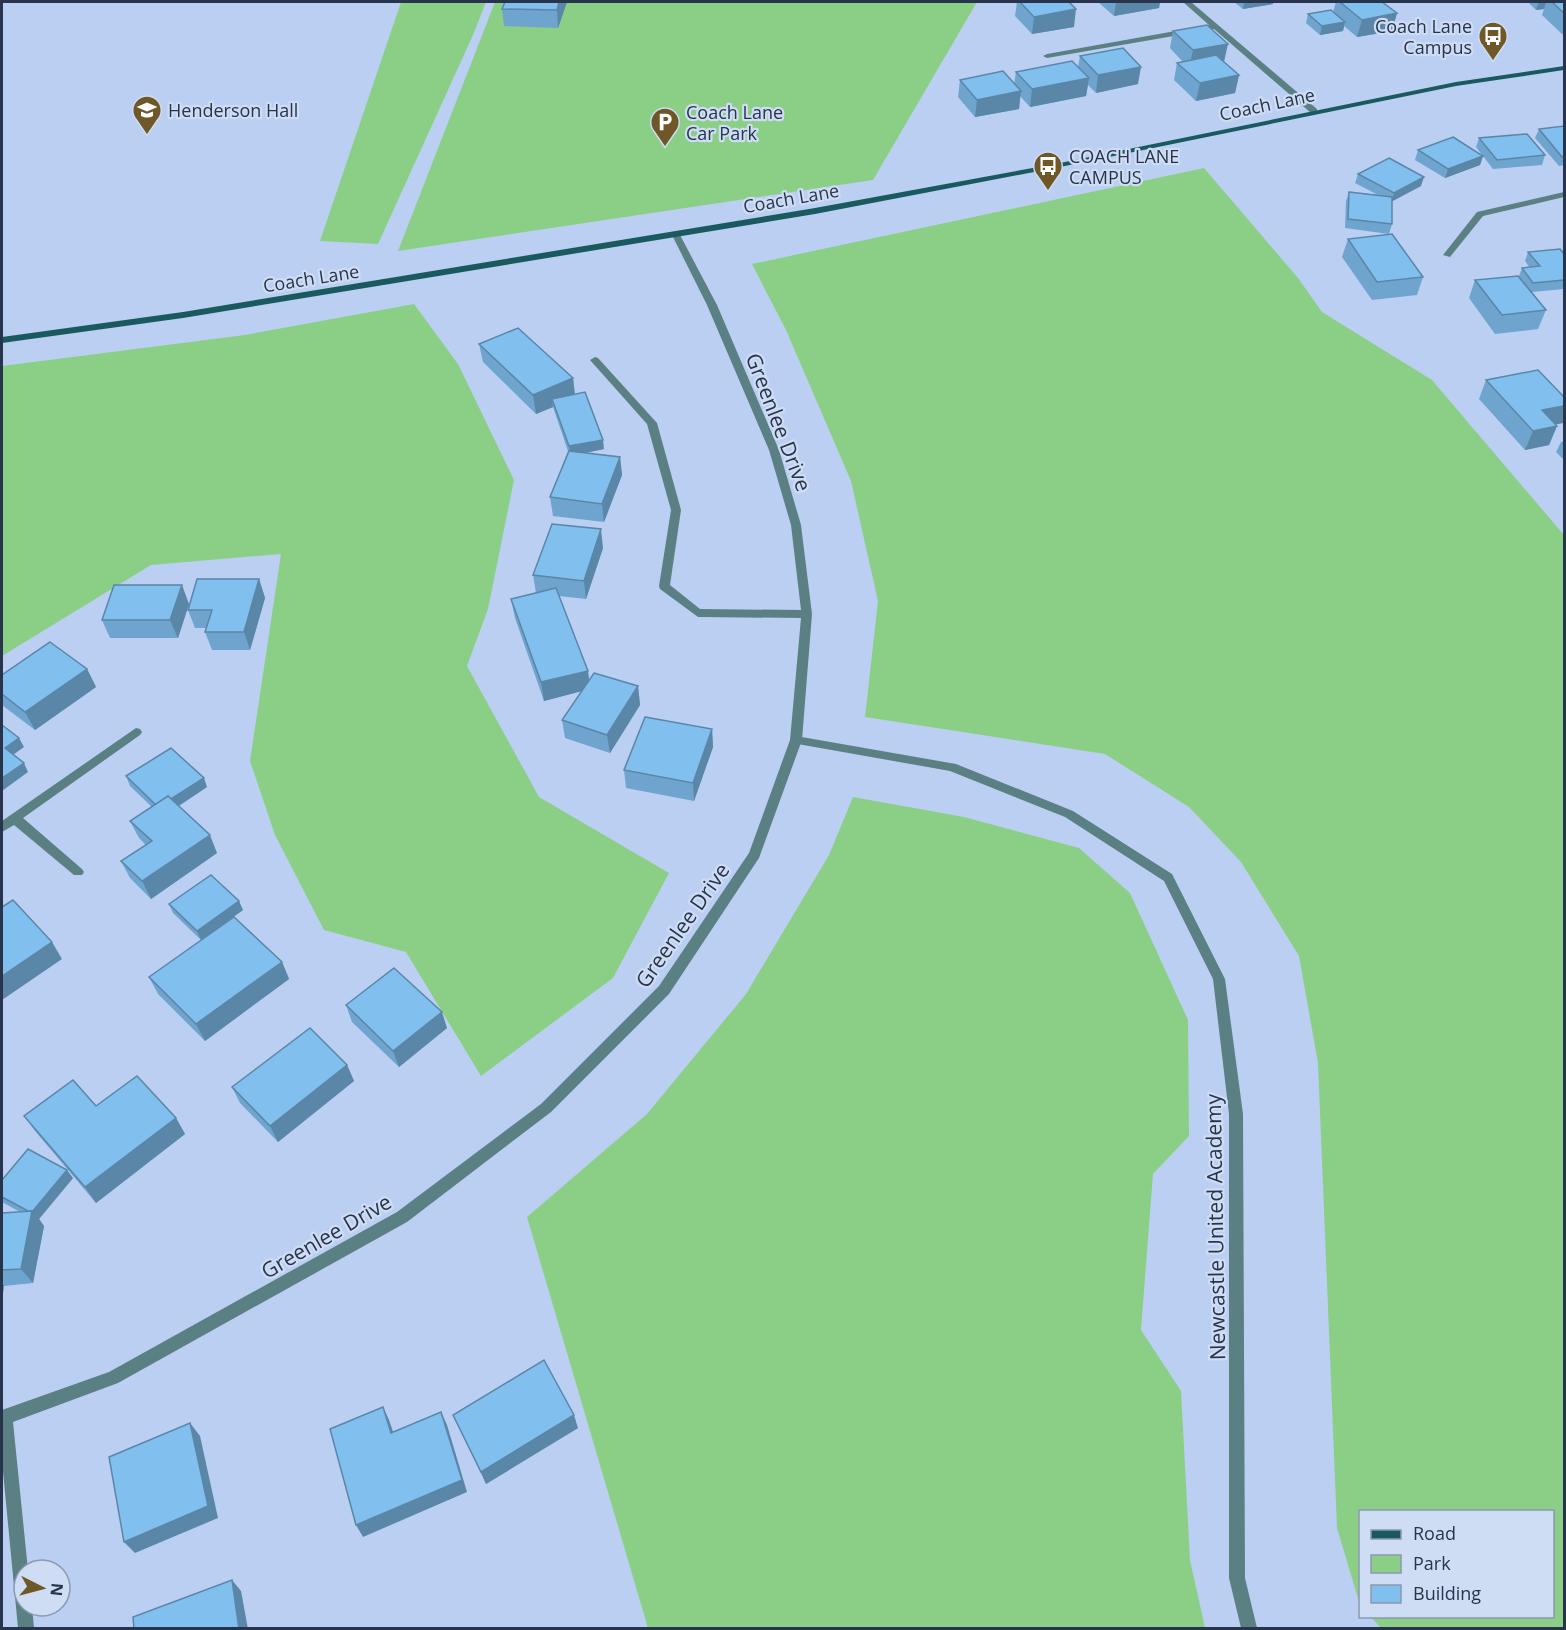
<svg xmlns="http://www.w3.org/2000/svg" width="1566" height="1630" viewBox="0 0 1566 1630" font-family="'Open Sans',sans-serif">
  <rect width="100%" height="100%" fill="#bbcff3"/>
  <g fill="#8bcf86">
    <polygon points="401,2 486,2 473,35 378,244 320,241"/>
    <polygon points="495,2 977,2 873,180 398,251"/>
    <polygon points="1204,168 1298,278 1322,312 1432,380 1564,535 1564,1628 1381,1628 1371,1617 1552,1616 1552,1512 1360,1512 1360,1605 1337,1528 1318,1063 1299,956 1241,862 1189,807 1105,754 865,717 878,601 851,481 786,330 752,264"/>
    <polygon points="414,304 458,364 514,480 488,609 467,666 539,797 669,873 613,978 481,1076 406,952 324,930 275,835 250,761 281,554 151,565 2,656 2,366 245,335"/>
    <polygon points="853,797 964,817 1079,848 1130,893 1188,1020 1189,1136 1153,1174 1141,1330 1181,1391 1190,1560 1205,1628 648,1628 527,1217 647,1114 746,994 829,855"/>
  </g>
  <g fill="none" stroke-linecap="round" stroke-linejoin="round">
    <polygon fill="#5b8083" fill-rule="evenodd" points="796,736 956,764 1073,811 1172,874 1174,878 1225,979 1243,1114 1245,1578 1257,1628 1241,1628 1229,1578 1229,1114 1213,979 1164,881 1065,817 950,771 792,743 790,740"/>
    <g fill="#5b8083" fill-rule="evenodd">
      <polygon points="1183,2 1191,2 1317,109 1317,113 1311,113 1214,29 1047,58 1043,56 1047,54 1209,25"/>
      <polygon points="1564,192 1564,197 1483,216 1450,257 1443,255 1477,212"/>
      <polygon points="676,232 680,235 717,305 779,450 801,525 812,614 802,740 759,858 669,994 551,1112 407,1222 118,1383 13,1422 28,1570 24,1570 24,1606 32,1606 34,1628 18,1628 2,1461 2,1410 109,1372 397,1212 541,1104 659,986 749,853 790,740 801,618 698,617 660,589 659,586 671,510 647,424 590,360 595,357 598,358 657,423 681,510 670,585 700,609 801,610 791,525 769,450 707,305 672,235"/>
      <polygon points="136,728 140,729 142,732 140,735 23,818 82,869 84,872 82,875 74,875 14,825 2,832 2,821"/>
    </g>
    <polygon fill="#1a5a5f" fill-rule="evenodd" points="1564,66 1564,70 1456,86 1060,167 815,214 183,318 2,343 2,337 183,312 815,208 1060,163 1456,82"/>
  </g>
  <g fill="#6fa4ce">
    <polygon points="567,2 558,28 504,26 502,9"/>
    <polygon points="1017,2 1069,2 1074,27 1032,34 1015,16"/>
    <polygon points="1098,2 1160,2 1159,8 1114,16"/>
    <polygon points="1234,2 1273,2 1273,4 1243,9"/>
    <polygon points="1336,2 1382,2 1397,13 1392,31 1357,37 1344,26 1343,31 1320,35 1306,23 1308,14 1333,12"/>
    <polygon points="1528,2 1564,2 1564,34 1562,34 1542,15 1544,9 1536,10"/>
    <polygon points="1173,31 1224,62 1239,75 1235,93 1196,101 1174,80 1177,63 1183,62 1170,48"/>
    <polygon points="1080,56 1138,84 1096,93 1088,85 1086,96 1030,107 1020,96 1019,109 975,117 958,97 960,80 1014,84 1016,72 1078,67"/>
    <polygon points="1564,126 1564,165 1559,166 1535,138 1539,129"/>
    <polygon points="1479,138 1545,155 1542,165 1493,169 1483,156 1480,165 1445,178 1415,160 1418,150 1482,155 1476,147"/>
    <polygon points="1358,174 1421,186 1392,201 1392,224 1389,234 1345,228 1346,201 1349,192 1378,195 1355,183"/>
    <polygon points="1348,239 1423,277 1417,295 1372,300 1342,257"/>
    <polygon points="1564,246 1564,289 1532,292 1546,310 1538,329 1495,334 1469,298 1475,280 1519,276 1522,268 1530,268 1525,261 1528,252 1562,252"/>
    <polygon points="479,344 573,378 575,394 604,449 585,453 620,457 622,475 604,522 553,516 550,497 568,451 553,407 536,414 483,362"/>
    <polygon points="1486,380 1564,397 1564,420 1563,423 1555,424 1557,426 1549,445 1525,450 1479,399"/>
    <polygon points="1564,441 1564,460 1556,452 1561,442"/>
    <polygon points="603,548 586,599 559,596 588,671 589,680 638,686 640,705 610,753 565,738 562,720 581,691 544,701 515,618 511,599 536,593 533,575"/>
    <polygon points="259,579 265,598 250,650 212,650 205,632 206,628 195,628 188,610"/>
    <polygon points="189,604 178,638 110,638 102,620"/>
    <polygon points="87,669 96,687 35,730 2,705 2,675"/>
    <polygon points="712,729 713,747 694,801 626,788 624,770"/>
    <polygon points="126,776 207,787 179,806 217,853 151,899 130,878 121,861 146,845 139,838 130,821 152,807 130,786"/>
    <polygon points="169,904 243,910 201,940 173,913"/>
    <polygon points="282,962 289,979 205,1041 158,994 149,977"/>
    <polygon points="346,1005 447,1028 399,1067 352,1022"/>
    <polygon points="347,1065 354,1081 278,1142 240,1103 232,1087"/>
    <polygon points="96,1106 176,1118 185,1134 96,1203 35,1131 24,1116"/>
    <polygon points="73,1178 39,1219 44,1226 33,1283 4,1286 2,1300 2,1213 20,1212 2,1202 2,1180"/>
    <polygon points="453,1415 578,1428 486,1484"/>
  </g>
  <g fill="#5a86a7">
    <polygon points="559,2 567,2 558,28 557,10"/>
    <polygon points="1116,2 1160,2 1159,8 1114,16"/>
    <polygon points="1244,2 1273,2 1273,4 1243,9"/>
    <polygon points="1539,2 1546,2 1544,9 1536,10"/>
    <polygon points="1076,9 1074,27 1032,34 1034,17"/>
    <polygon points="1397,13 1392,31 1357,37 1362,20"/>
    <polygon points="1345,22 1343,31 1320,35 1322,26"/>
    <polygon points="1228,44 1224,62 1189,68 1193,50"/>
    <polygon points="1141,67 1138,84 1096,93 1098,75"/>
    <polygon points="1239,75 1235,93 1196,101 1200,83"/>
    <polygon points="1089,78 1086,96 1030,107 1032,89"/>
    <polygon points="1021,91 1019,109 975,117 977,100"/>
    <polygon points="1483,156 1480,165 1445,178 1448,169"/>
    <polygon points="1424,177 1421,186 1391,202 1394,193"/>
    <polygon points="573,378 575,397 552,399 553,407 536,414 533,395"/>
    <polygon points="1564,406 1564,420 1563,423 1534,429 1542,410"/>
    <polygon points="1557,426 1549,445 1525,450 1533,431"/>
    <polygon points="603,440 604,449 570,456 569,446"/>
    <polygon points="620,457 622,475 604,522 602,504"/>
    <polygon points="601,529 603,548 586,599 584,581"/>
    <polygon points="259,579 265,598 250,650 244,632"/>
    <polygon points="182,585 189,604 178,638 170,620"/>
    <polygon points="87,669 96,687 35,730 25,712"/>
    <polygon points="588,671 590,689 544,701 541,682"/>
    <polygon points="638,686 640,705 610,753 607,735"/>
    <polygon points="712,729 713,747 694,801 693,783"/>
    <polygon points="19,738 24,747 10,757 5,748"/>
    <polygon points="24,763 28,772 2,791 2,778"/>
    <polygon points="204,778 207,787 163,816 159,807"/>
    <polygon points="210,835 217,853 151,899 142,881"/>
    <polygon points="239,901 243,910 201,940 197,931"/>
    <polygon points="52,942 62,959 2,1000 2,976"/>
    <polygon points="282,962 289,979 205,1041 196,1024"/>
    <polygon points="442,1012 447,1028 399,1067 393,1051"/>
    <polygon points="347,1065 354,1081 278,1142 270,1126"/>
    <polygon points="176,1118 185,1134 96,1203 85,1187"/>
    <polygon points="67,1170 73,1178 39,1219 44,1226 33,1283 21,1269 32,1211"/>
    <polygon points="2,1283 4,1286 2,1300"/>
    <polygon points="383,1407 389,1420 398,1446 391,1433"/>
    <polygon points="441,1412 447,1425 467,1492 363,1537 356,1525"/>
    <polygon points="574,1415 578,1428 486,1484 481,1472"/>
    <polygon points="190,1423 200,1436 218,1518 135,1553 124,1542"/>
    <polygon points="232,1580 241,1591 248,1629 239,1629"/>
  </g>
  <g fill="#81bfef" stroke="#5a86a7" stroke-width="1.5">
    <polygon points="505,2 559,2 557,10 502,9"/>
    <polygon points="1020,2 1069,2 1076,9 1034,17"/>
    <polygon points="1340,2 1382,2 1397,13 1362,20"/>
    <polygon points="1552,2 1564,2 1564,13"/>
    <polygon points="1331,10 1345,22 1322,26 1308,14"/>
    <polygon points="1207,25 1228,44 1193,50 1173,31"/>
    <polygon points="1123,48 1141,67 1098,75 1080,56"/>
    <polygon points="1216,55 1239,75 1200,83 1177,63"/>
    <polygon points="1072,61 1089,78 1032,89 1016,72"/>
    <polygon points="1003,71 1021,91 977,100 960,80"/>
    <polygon points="1564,126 1564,156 1562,157 1539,129"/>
    <polygon points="1527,134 1545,155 1497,160 1479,138"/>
    <polygon points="1453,137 1483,156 1448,169 1418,150"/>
    <polygon points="1389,158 1424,177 1394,193 1358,174"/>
    <polygon points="1349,192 1392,197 1392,224 1348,219"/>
    <polygon points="1392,234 1423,277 1377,282 1348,239"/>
    <polygon points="1560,249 1564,254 1564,280 1533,283 1522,268 1540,266 1528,252"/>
    <polygon points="1518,276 1546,310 1502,315 1475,280"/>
    <polygon points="518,328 573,378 533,395 479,344"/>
    <polygon points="1538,370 1564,397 1564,406 1542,410 1557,426 1533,431 1486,380"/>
    <polygon points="585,392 603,440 569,446 552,399"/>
    <polygon points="569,451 620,457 602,504 550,497"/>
    <polygon points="552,524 601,529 584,581 533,575"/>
    <polygon points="197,579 259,579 244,632 205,632 212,610 188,610"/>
    <polygon points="114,585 182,585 170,620 102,620"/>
    <polygon points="556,588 588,671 541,682 511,599"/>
    <polygon points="50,642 87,669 25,712 2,694 2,675"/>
    <polygon points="594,673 638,686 607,735 562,720"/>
    <polygon points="645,717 712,729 693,783 624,770"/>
    <polygon points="2,725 19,738 5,748 24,763 2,778"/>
    <polygon points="171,748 204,778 171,799 168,796 156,805 126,776"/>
    <polygon points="168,796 210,835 142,881 121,861 152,841 130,821"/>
    <polygon points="211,875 239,901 197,931 169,904"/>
    <polygon points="13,900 52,942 2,976 2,907"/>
    <polygon points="234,917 282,962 196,1024 149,977"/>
    <polygon points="394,968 442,1012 393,1051 346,1005"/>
    <polygon points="310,1028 347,1065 270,1126 232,1087"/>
    <polygon points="137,1076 176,1118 85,1187 24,1116 73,1080 96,1106"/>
    <polygon points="28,1149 67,1170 32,1212 32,1211 28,1211 2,1197 2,1180"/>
    <polygon points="32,1211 21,1269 2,1270 2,1213"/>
    <polygon points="544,1360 574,1415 481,1472 453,1415"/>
    <polygon points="383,1407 391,1433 441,1412 462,1480 356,1525 330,1429"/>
    <polygon points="190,1423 208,1506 124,1542 109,1457"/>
    <polygon points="232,1580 239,1629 134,1629 133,1617"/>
  </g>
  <defs>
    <g id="bus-pin" transform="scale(1.5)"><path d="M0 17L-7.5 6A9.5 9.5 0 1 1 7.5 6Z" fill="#6f5728" stroke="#cedcf4"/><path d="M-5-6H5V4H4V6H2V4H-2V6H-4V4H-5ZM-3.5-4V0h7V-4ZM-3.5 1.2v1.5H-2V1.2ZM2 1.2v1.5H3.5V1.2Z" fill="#fff"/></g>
    <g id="university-pin" transform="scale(1.5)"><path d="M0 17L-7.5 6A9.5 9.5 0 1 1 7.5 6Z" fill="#6f5728" stroke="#cedcf4"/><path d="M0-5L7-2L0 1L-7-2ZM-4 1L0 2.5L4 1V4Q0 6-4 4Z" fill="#fff"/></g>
    <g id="parking-pin" transform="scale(1.5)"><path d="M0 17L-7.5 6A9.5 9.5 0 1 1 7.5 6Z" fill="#6f5728" stroke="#cedcf4"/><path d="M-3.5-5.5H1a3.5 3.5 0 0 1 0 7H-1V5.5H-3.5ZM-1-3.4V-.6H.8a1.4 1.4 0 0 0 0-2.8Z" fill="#fff"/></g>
  </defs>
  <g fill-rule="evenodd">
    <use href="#bus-pin" x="1493" y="36"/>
    <use href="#university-pin" x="147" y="110"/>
    <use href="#parking-pin" x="665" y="122"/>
    <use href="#bus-pin" x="1048" y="166"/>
  </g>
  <g text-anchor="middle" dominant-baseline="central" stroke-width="4.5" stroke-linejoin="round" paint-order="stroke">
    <g font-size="18" fill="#27344c" stroke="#cedcf4" text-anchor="start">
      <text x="1472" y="26" text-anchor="end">Coach Lane<tspan x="1472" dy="21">Campus</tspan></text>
      <text x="168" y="110">Henderson Hall</text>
      <text x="686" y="112">Coach Lane<tspan x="686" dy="21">Car Park</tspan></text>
      <text x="1069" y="156">COACH LANE<tspan x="1069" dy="21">CAMPUS</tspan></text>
    </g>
    <g font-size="18" fill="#27344c" stroke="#cedcf4">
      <text transform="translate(1267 104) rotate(-12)">Coach Lane</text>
      <text transform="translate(791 198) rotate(-10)">Coach Lane</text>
      <text transform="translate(311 278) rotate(-9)">Coach Lane</text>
    </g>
    <g font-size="21" fill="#27344c" stroke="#cedcf4">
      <text transform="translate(779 422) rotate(69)">Greenlee Drive</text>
      <text transform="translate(682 925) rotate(-55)">Greenlee Drive</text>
      <text transform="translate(1215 1227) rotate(-91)">Newcastle United Academy</text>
      <text transform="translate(326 1236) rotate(-30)">Greenlee Drive</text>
    </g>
  </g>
  <rect width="1566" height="1630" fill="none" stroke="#27344c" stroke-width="6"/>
  <rect x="1359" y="1510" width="195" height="108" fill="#cedcf4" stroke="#8b99b1" stroke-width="1.5"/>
  <rect x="1371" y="1530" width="30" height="9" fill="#1a5a5f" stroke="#8b99b1" stroke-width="1.5"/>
  <text x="1413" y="1540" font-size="18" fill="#27344c">Road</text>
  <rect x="1371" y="1555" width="30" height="18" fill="#8bcf86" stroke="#8b99b1" stroke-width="1.5"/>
  <text x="1413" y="1570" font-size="18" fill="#27344c">Park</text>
  <rect x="1371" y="1585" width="30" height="18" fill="#81bfef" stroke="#8b99b1" stroke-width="1.5"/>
  <text x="1413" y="1600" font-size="18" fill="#27344c">Building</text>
  <g transform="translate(42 1588) rotate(96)"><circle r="28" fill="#cedcf4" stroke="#8b99b1" stroke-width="1.5"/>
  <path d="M0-4.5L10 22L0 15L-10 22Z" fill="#6f5728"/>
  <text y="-9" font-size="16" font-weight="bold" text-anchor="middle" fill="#27344c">N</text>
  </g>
</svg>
